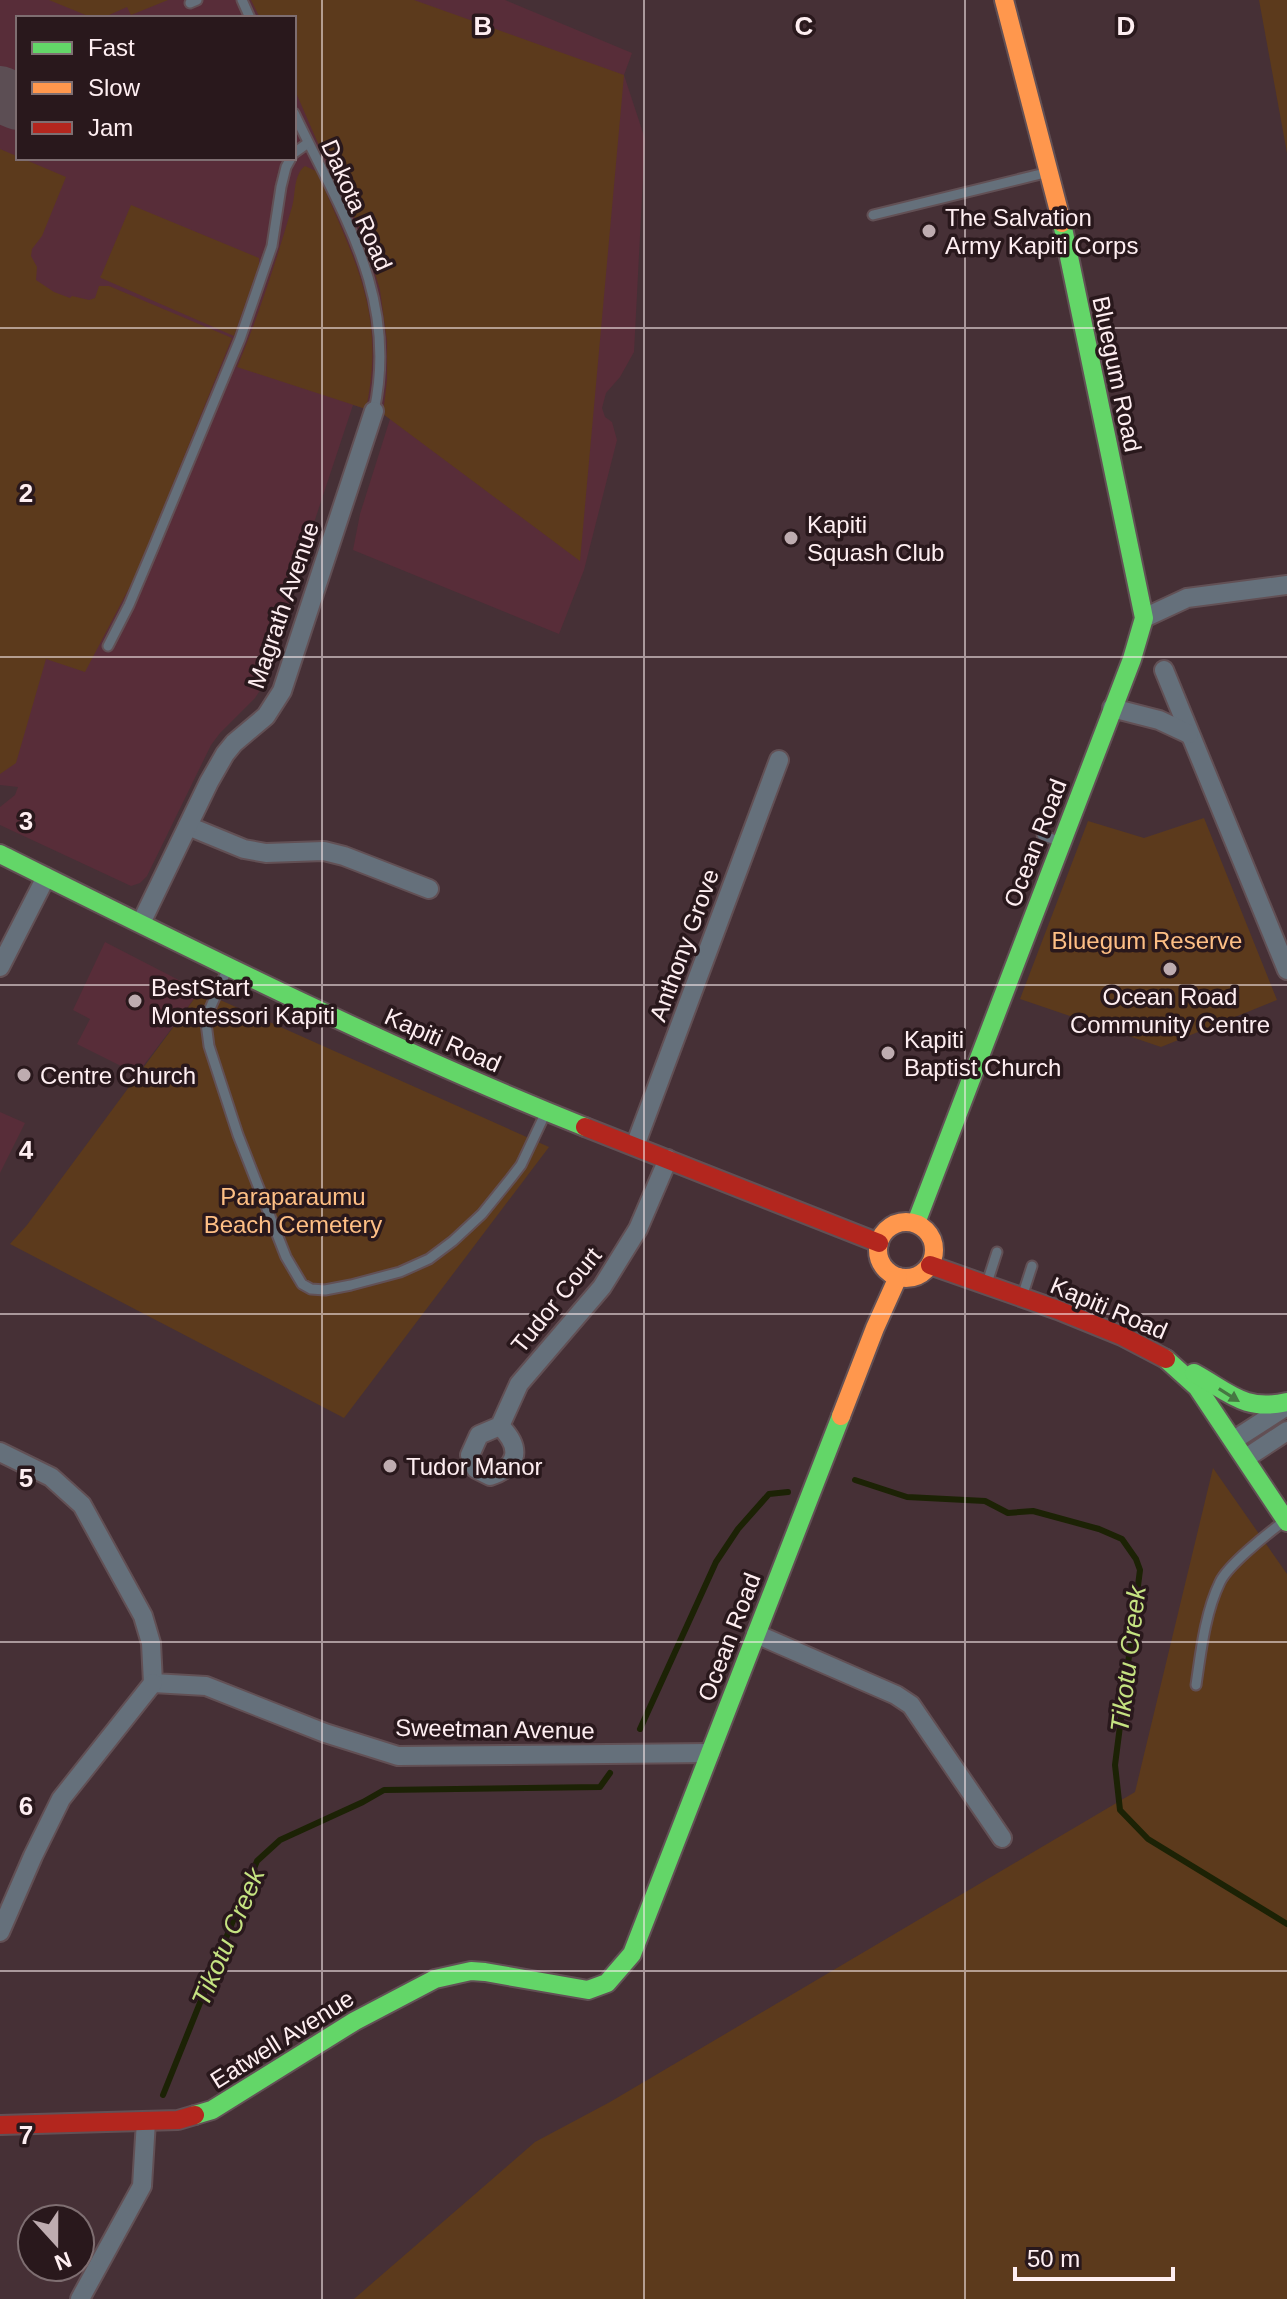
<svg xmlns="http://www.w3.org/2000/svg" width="1287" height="2299" viewBox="0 0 1287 2299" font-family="Arial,sans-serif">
  <rect width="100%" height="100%" fill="#463036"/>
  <g fill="#582d39" fill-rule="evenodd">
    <path d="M0,0H505L632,53L624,75L645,139L634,352L620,377L606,393L602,408L605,417L612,422L617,440L584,570L559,634L353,550L360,514L390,419L383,414L353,405L299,568L279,645L263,686L255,698L220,733L211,745L147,876L140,883L131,886L0,825V807L15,795L18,787L0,785ZM18,18H294V158H18Z"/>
    <polygon points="105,942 200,991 137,1074 77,1044 90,1019 73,1010"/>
    <polygon points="0,1112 25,1123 0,1173"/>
  </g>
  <g fill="#5c3a1c">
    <polygon points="49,0 168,0 131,15 127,7 109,15 110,18 93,18"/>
    <polygon points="251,0 414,0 624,75 580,561 383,414 387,380 387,341 380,290 364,237 317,141 294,88 294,18 260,18"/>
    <polygon points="1259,0 1287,0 1287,153"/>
    <polygon points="0,149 66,177 42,236 32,249 31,256 37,267 36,280 54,292 70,298 72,296 89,300 95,298 99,286 109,286 232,338 137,573 85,672 46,659 16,763 0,774"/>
    <path d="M305,166L316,171L321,180C356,264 386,314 366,409L237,367C259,315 276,261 292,207C296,194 293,175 305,166Z"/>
    <polygon points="131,205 259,258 259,265 234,336 101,278 100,276 101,276"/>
    <polygon points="1204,818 1277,1000 1161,1047 1020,999 1088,821 1144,838"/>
    <polygon points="200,991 549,1147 344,1418 10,1244 27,1225"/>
    <polygon points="1213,1468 1287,1574 1287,2299 354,2299 535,2142 610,2102 1135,1792"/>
  </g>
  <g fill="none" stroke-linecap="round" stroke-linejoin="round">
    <g stroke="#1c2205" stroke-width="6">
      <polyline points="855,1480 907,1497 985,1501 1008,1513 1033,1511 1099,1529 1122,1539 1136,1559 1140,1570 1115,1765 1120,1810 1148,1839 1287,1924"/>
      <polyline points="640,1729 716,1562 738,1529 769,1494 788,1492"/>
      <polyline points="163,2095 257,1861 280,1840 363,1802 384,1790 600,1787 610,1773"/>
    </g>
    <polyline stroke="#5c4e54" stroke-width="56" points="0,94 18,102"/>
    <g stroke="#625055" stroke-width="13">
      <g id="lane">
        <polyline points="242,0 250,18"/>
        <polyline points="190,3 197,0"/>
        <path d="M294,113C341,212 399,296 374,411"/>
        <polyline points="294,153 308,143"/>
        <polyline points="873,215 1049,172"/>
        <polyline points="108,646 129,605 154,546 240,339 272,246 281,187 286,167 291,158"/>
        <polyline points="1042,835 1058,841"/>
        <polyline points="227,970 208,1013 206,1023 209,1046 238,1135 286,1257 302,1284 311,1289 325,1290 351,1285 400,1272 429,1259 453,1241 482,1214 511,1178 521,1165 546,1112"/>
        <polyline points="987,1283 997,1252"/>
        <polyline points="1023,1294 1032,1266"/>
        <path d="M1196,1685C1201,1651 1205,1613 1220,1582C1228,1565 1267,1534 1283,1522"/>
      </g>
    </g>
    <g stroke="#625055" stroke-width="22">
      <g id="street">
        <polyline points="1144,618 1187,598 1287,585"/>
        <polyline points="1164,670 1287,970"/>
        <polyline points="1112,708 1159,720 1189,734"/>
        <polyline points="188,826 244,849 266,853 324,851 344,856 429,889"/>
        <polyline points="141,923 209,782 225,754 234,743 266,716 282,691 374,411"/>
        <polyline points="0,967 46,877"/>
        <polyline points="635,1146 779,760"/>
        <path d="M500,1426L479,1435L470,1455L476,1469L490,1476C520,1466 521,1447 500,1426L519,1384L602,1287L638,1229L668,1159"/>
        <polyline points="1234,1440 1285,1407"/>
        <polyline points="0,1452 51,1477 82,1505 143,1616 151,1643 153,1683 206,1686 325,1733 398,1756 710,1753"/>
        <polyline points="1246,1458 1287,1431"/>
        <polyline points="756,1634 896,1695 911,1705 1002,1838"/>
        <polyline points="0,1932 33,1856 61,1799 153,1683"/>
        <polyline points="80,2299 142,2186 146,2121"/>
      </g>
    </g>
    <g stroke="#625055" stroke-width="22">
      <g id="fast">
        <path d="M0,854C193,950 385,1047 585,1127"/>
        <polyline points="916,1223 1132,659 1144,618 1062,223"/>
        <polyline points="1166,1359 1197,1387 1287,1522"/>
        <path d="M1194,1373C1229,1392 1244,1412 1287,1402"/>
        <polyline points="195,2115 212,2110 355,2021 435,1979 471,1971 485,1972 588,1990 607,1983 632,1954 841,1416"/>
      </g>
    </g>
    <g stroke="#625055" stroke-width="22">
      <g id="slow">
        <polyline points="1004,0 1062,223"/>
        <circle cx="906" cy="1250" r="28"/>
        <polyline points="841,1416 875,1328 898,1277"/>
      </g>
    </g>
    <g stroke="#625055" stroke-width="22">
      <g id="jam">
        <polyline points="585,1127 879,1243"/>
        <polyline points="930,1265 1058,1310 1122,1336 1166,1359"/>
        <polyline points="0,2125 178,2120 195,2115"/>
      </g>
    </g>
    <use href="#lane" stroke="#65707b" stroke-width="9"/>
    <use href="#street" stroke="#65707b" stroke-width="18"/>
    <use href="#fast" stroke="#63d668" stroke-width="18"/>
    <use href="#slow" stroke="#ff974d" stroke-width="18"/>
    <use href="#jam" stroke="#b3261e" stroke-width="18"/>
  </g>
  <defs><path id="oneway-solid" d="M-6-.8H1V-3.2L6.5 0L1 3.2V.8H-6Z" transform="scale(2)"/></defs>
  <use fill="#467742" href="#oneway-solid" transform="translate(1229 1395) rotate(32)"/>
  <path fill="none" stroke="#feeef1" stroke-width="2" stroke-opacity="0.55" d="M322,0V2299M644,0V2299M965,0V2299M0,328H1287M0,657H1287M0,985H1287M0,1314H1287M0,1642H1287M0,1971H1287"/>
  <g fill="#beacb0" stroke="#29181c" stroke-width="3">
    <circle cx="929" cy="231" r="8"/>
    <circle cx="791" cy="538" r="8"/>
    <circle cx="1170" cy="969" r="8"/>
    <circle cx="135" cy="1001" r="8"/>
    <circle cx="888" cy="1053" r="8"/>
    <circle cx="24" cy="1075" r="8"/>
    <circle cx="390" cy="1466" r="8"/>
  </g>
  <g text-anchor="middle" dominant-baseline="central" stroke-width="7" stroke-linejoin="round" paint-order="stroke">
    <g font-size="24" fill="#feeef1" stroke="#29181c">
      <text transform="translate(357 205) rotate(66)">Dakota Road</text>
      <text transform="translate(1117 374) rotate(78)">Bluegum Road</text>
      <text transform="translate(283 605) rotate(-71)">Magrath Avenue</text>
      <text transform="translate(1035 843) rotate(-69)">Ocean Road</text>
      <text transform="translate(684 945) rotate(-70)">Anthony Grove</text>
      <text transform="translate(443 1040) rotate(24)">Kapiti Road</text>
      <text transform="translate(556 1300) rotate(-51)">Tudor Court</text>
      <text transform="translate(1109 1308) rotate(23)">Kapiti Road</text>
      <text transform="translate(729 1637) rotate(-69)">Ocean Road</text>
      <text transform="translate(495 1729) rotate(1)">Sweetman Avenue</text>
      <text transform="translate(282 2039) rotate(-32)">Eatwell Avenue</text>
    </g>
    <g font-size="24" fill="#feeef1" stroke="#29181c" text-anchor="start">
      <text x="945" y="217">The Salvation<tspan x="945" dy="28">Army Kapiti Corps</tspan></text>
      <text x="807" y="524">Kapiti<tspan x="807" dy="28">Squash Club</tspan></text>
      <text x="151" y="987">BestStart<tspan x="151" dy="28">Montessori Kapiti</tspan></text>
      <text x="1170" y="996" text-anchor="middle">Ocean Road<tspan x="1170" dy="28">Community Centre</tspan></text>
      <text x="904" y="1039">Kapiti<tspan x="904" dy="28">Baptist Church</tspan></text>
      <text x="40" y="1075">Centre Church</text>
      <text x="406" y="1466">Tudor Manor</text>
    </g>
    <g font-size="24" fill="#febf85" stroke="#29181c">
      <text x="1147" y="940">Bluegum Reserve</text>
      <text x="293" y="1196">Paraparaumu<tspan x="293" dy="28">Beach Cemetery</tspan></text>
    </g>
    <g font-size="26" font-style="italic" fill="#c5e381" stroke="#29181c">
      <text transform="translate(1128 1659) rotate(-83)">Tikotu Creek</text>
      <text transform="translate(228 1937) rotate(-67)">Tikotu Creek</text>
    </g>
  </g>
  <g font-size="26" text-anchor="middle" font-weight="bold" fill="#feeef1" stroke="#29181c" stroke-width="7" stroke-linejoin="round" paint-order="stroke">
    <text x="483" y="35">B</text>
    <text x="804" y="35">C</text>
    <text x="1126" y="35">D</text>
    <text x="26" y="502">2</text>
    <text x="26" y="830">3</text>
    <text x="26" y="1159">4</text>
    <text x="26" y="1487">5</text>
    <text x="26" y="1815">6</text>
    <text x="26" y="2144">7</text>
  </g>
  <rect x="16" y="16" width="280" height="144" fill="#29181c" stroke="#7e6e71" stroke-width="2"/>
  <rect x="32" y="42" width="40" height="12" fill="#63d668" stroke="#7e6e71" stroke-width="2"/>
  <text x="88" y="56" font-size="24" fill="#feeef1">Fast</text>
  <rect x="32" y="82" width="40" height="12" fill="#ff974d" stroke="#7e6e71" stroke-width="2"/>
  <text x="88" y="96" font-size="24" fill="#feeef1">Slow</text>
  <rect x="32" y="122" width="40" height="12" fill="#b3261e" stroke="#7e6e71" stroke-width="2"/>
  <text x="88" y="136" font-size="24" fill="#feeef1">Jam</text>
  <g transform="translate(56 2243) rotate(159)"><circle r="38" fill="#29181c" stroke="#7e6e71" stroke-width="2"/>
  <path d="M0-6L14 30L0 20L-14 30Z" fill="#beacb0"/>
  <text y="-12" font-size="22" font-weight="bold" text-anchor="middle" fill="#feeef1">N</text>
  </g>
  <path d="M1015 2267v12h158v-12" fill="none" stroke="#feeef1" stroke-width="4"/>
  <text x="1027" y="2267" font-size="24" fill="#feeef1" stroke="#29181c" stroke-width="6" paint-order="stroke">50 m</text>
</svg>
